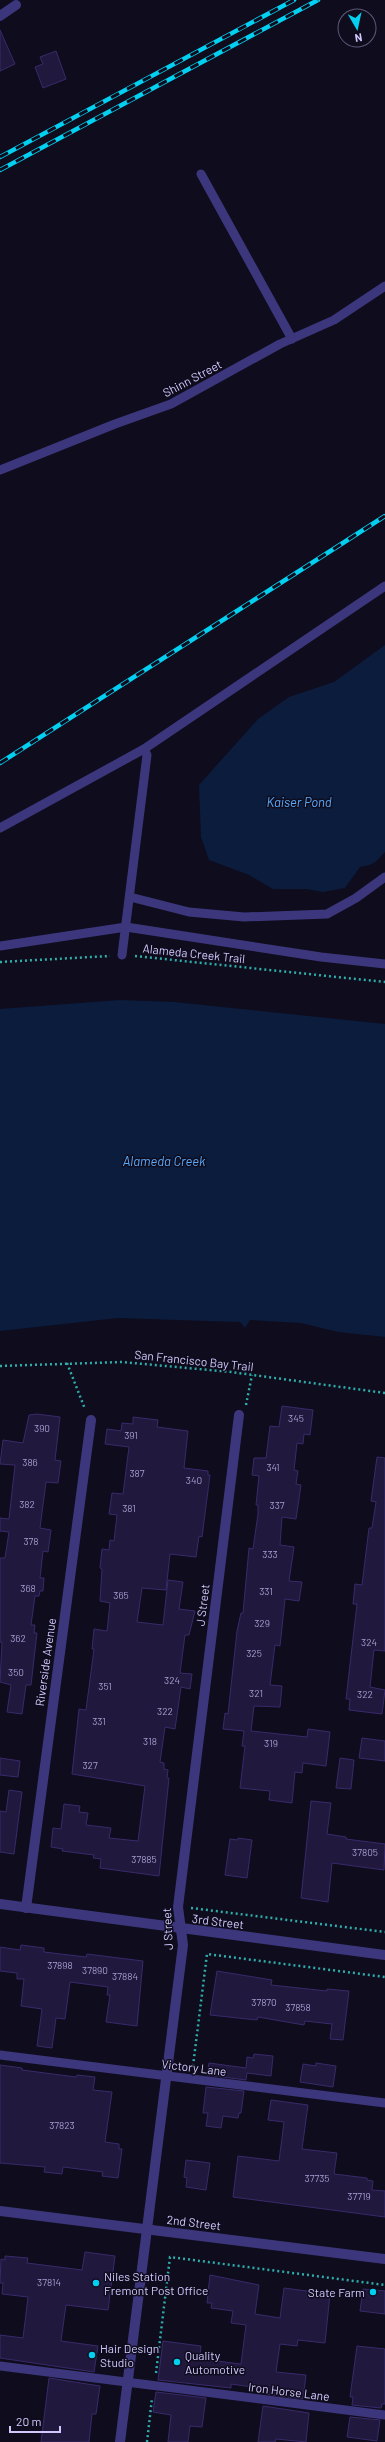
<svg xmlns="http://www.w3.org/2000/svg" width="385" height="2442" viewBox="0 0 385 2442" font-family="Barlow,sans-serif">
  <rect width="100%" height="100%" fill="#0f0c1d"/>
  <g fill="#0b1c3d">
    <path d="M385,645V852C374,863 376,864 360,867L345,888L323,892L306,889H273L249,875L209,860L201,837L199,785L258,719L289,697L334,682Z"/>
    <polygon points="120,1000 174,1002 385,1024 385,1337 338,1332 301,1323 250,1320 245,1328 240,1322 118,1318 0,1331 0,1009"/>
  </g>
  <g fill="#21183e" stroke="#392a6a">
    <polygon points="0,30 15,64 0,71"/>
    <polygon points="56,51 66,79 43,88 35,67 43,64 40,57"/>
    <polygon points="282,1406 313,1410 310,1435 304,1434 303,1444 297,1443 294,1470 298,1471 296,1484 301,1485 296,1519 282,1517 280,1545 294,1547 289,1581 302,1582 299,1601 285,1599 280,1646 275,1645 270,1685 282,1686 280,1707 254,1706 251,1731 307,1737 308,1729 330,1732 326,1766 303,1763 302,1773 295,1772 292,1803 269,1800 270,1791 240,1788 245,1746 242,1746 244,1731 223,1729 225,1713 228,1714 237,1631 241,1613 243,1613 249,1548 253,1549 258,1514 258,1505 256,1505 259,1476 252,1475 254,1458 266,1458 270,1426 279,1427"/>
    <polygon points="37,1414 60,1417 55,1460 61,1461 58,1483 46,1482 40,1528 51,1530 48,1552 43,1551 40,1578 44,1578 43,1591 40,1591 39,1596 35,1596 31,1625 35,1625 34,1633 37,1633 31,1685 26,1685 22,1714 7,1712 11,1685 0,1682 2,1642 0,1642 0,1558 5,1558 9,1532 0,1531 0,1518 9,1519 15,1465 0,1464 3,1440 23,1443 29,1415"/>
    <polygon points="133,1417 158,1420 157,1427 188,1431 184,1468 208,1471 208,1475 210,1475 202,1537 199,1536 196,1557 170,1554 166,1590 142,1588 137,1622 163,1625 168,1580 183,1582 179,1609 195,1611 189,1635 185,1635 180,1673 192,1674 190,1689 181,1687 175,1729 165,1727 160,1762 164,1763 164,1769 168,1770 167,1778 169,1778 159,1876 100,1868 101,1859 93,1858 94,1855 62,1851 63,1849 51,1847 53,1828 61,1829 64,1804 80,1806 79,1812 88,1813 86,1825 111,1828 109,1838 138,1841 145,1786 72,1774 79,1709 86,1710 94,1649 92,1649 94,1629 107,1631 110,1603 100,1601 102,1569 100,1568 102,1549 109,1550 110,1540 114,1541 117,1515 109,1514 112,1493 123,1494 129,1447 105,1444 107,1429 121,1431 122,1423 133,1424"/>
    <polygon points="377,1457 385,1458 385,1651 374,1650 370,1687 385,1690 382,1714 349,1710 350,1699 346,1699 357,1604 353,1604 355,1584 362,1585 369,1528 372,1528 376,1502 371,1501"/>
    <polygon points="362,1738 385,1741 385,1761 359,1758"/>
    <polygon points="0,1758 20,1761 18,1777 0,1775"/>
    <polygon points="340,1758 354,1760 351,1789 336,1788"/>
    <polygon points="9,1790 22,1792 14,1854 0,1852 0,1811 6,1812"/>
    <polygon points="311,1801 331,1803 327,1834 346,1837 346,1839 385,1844 384,1870 332,1863 328,1902 301,1898"/>
    <polygon points="238,1838 252,1840 247,1878 225,1875 230,1839 238,1840"/>
    <polygon points="21,1945 44,1948 44,1952 86,1957 87,1954 143,1961 137,2026 106,2022 110,1995 107,1995 108,1987 70,1982 65,2019 56,2018 52,2048 37,2046 42,2009 21,2006 24,1979 17,1979 17,1973 0,1971 0,1947 20,1950"/>
    <polygon points="217,1971 272,1980 271,1985 327,1991 327,1989 349,1991 343,2040 330,2039 332,2024 305,2021 304,2025 258,2017 257,2020 210,2015"/>
    <polygon points="254,2054 273,2056 271,2076 247,2073 246,2080 207,2075 209,2063 246,2068 247,2057 253,2058"/>
    <polygon points="316,2063 336,2066 333,2087 300,2082 303,2064 316,2066"/>
    <polygon points="0,2065 22,2068 22,2070 76,2077 77,2075 95,2077 93,2090 112,2092 105,2142 119,2144 119,2149 122,2149 118,2178 102,2176 103,2172 63,2167 62,2174 44,2172 45,2167 0,2163"/>
    <polygon points="206,2087 244,2091 241,2113 239,2113 238,2118 223,2116 221,2128 206,2126 208,2113 203,2113"/>
    <polygon points="271,2100 308,2105 302,2149 337,2153 334,2174 367,2178 367,2180 373,2181 372,2190 385,2191 385,2217 233,2197 238,2156 279,2161 284,2122 268,2120"/>
    <polygon points="186,2160 210,2163 206,2190 186,2187 187,2178 184,2177"/>
    <polygon points="85,2252 115,2256 108,2310 66,2305 61,2341 98,2346 94,2372 0,2358 0,2335 23,2338 28,2297 2,2294 3,2283 0,2283 1,2259 5,2260 5,2256 28,2258 27,2263 82,2270"/>
    <polygon points="210,2275 259,2285 255,2314 280,2318 284,2288 330,2294 325,2343 298,2340 297,2346 280,2344 276,2372 306,2375 303,2399 265,2394 266,2389 231,2384 231,2388 158,2380 163,2341 201,2346 200,2356 209,2357 209,2360 241,2364 246,2325 231,2323 233,2311 211,2308 212,2303 207,2303"/>
    <polygon points="363,2289 385,2291 385,2314 360,2311"/>
    <polygon points="357,2346 385,2349 385,2404 382,2404 381,2408 352,2405 353,2397 350,2397"/>
    <polygon points="49,2378 100,2386 96,2414 92,2414 89,2442 41,2442"/>
    <polygon points="156,2392 206,2398 202,2427 190,2426 188,2442 168,2442 171,2415 153,2412"/>
    <polygon points="263,2406 309,2413 306,2442 276,2439 275,2442 258,2442"/>
    <polygon points="350,2417 380,2420 377,2441 347,2437"/>
  </g>
  <g fill="none" stroke-linecap="round" stroke-linejoin="round">
    <g stroke="#2eadaa" stroke-width="2.5" stroke-dasharray="2 3" stroke-linecap="butt">
      <polyline points="135,956 385,982"/>
      <polyline points="0,962 110,956"/>
      <polyline points="67,1363 85,1409"/>
      <polyline points="0,1366 122,1362 231,1372 385,1393"/>
      <polyline points="246,1405 252,1375"/>
      <polyline points="191,1908 385,1932"/>
      <polyline points="193,2066 207,1954 385,1977"/>
      <polyline points="156,2373 170,2257 385,2285"/>
      <polyline points="147,2442 152,2398"/>
    </g>
    <g stroke="#3c377c" stroke-width="9">
      <polyline points="201,174 292,339"/>
      <polyline points="0,470 115,424 171,404 280,344 334,320 385,286"/>
      <polyline points="0,828 144,749 385,586"/>
      <polyline points="130,897 189,912 244,917 327,914 356,898 385,877"/>
      <polyline points="0,946 126,927 321,957 385,964"/>
      <polyline points="122,955 147,755 144,749"/>
      <polyline points="0,2055 385,2103"/>
      <polyline points="0,2366 385,2415"/>
    </g>
    <g stroke="#3c377c" stroke-width="10">
      <polyline points="0,16 16,5"/>
      <polyline points="0,1904 385,1955"/>
      <polyline points="26,1908 91,1420"/>
      <polyline points="0,2211 385,2259"/>
      <polyline points="120,2442 183,1945 178,1907 239,1415"/>
    </g>
    <g stroke="#03cff0" stroke-width="4.5">
      <g id="rail">
        <polyline points="0,157 294,0"/>
        <polyline points="0,170 318,0"/>
        <polyline points="0,763 385,516"/>
      </g>
    </g>
    <use href="#rail" stroke="#0f0c1d" stroke-width="3" stroke-dasharray="9" stroke-linecap="butt"/>
  </g>
  <g fill="#03cff0" stroke="#0f0c1d" stroke-width="1.5">
    <circle cx="96" cy="2283" r="4"/>
    <circle cx="373" cy="2292" r="4"/>
    <circle cx="92" cy="2355" r="4"/>
    <circle cx="177" cy="2362" r="4"/>
  </g>
  <g text-anchor="middle" dominant-baseline="central" stroke-width="3" stroke-linejoin="round" paint-order="stroke">
    <g font-size="10" fill="#a59dce">
      <text x="296" y="1418">345</text>
      <text x="42" y="1428">390</text>
      <text x="131" y="1435">391</text>
      <text x="30" y="1462">386</text>
      <text x="273" y="1467">341</text>
      <text x="137" y="1473">387</text>
      <text x="194" y="1480">340</text>
      <text x="27" y="1504">382</text>
      <text x="277" y="1505">337</text>
      <text x="129" y="1508">381</text>
      <text x="31" y="1541">378</text>
      <text x="270" y="1554">333</text>
      <text x="28" y="1588">368</text>
      <text x="266" y="1591">331</text>
      <text x="121" y="1595">365</text>
      <text x="262" y="1623">329</text>
      <text x="18" y="1638">362</text>
      <text x="369" y="1642">324</text>
      <text x="254" y="1653">325</text>
      <text x="16" y="1672">350</text>
      <text x="172" y="1680">324</text>
      <text x="105" y="1686">351</text>
      <text x="256" y="1693">321</text>
      <text x="365" y="1694">322</text>
      <text x="165" y="1711">322</text>
      <text x="99" y="1721">331</text>
      <text x="150" y="1741">318</text>
      <text x="271" y="1743">319</text>
      <text x="90" y="1765">327</text>
      <text x="365" y="1852">37805</text>
      <text x="144" y="1859">37885</text>
      <text x="60" y="1965">37898</text>
      <text x="95" y="1970">37890</text>
      <text x="125" y="1976">37884</text>
      <text x="264" y="2002">37870</text>
      <text x="298" y="2007">37858</text>
      <text x="62" y="2125">37823</text>
      <text x="317" y="2178">37735</text>
      <text x="359" y="2196">37719</text>
      <text x="49" y="2282">37814</text>
    </g>
    <g font-size="12" fill="#d1c9fe" stroke="#0f0c1d">
      <text transform="translate(192 378) rotate(-28)">Shinn Street</text>
      <text transform="translate(194 953) rotate(6)">Alameda Creek Trail</text>
      <text transform="translate(194 1360) rotate(6)">San Francisco Bay Trail</text>
      <text transform="translate(202 1605) rotate(-83)">J Street</text>
      <text transform="translate(45 1662) rotate(-82)">Riverside Avenue</text>
      <text transform="translate(218 1921) rotate(7)">3rd Street</text>
      <text transform="translate(167 1929) rotate(-93)">J Street</text>
      <text transform="translate(194 2067) rotate(7)">Victory Lane</text>
      <text transform="translate(194 2222) rotate(7)">2nd Street</text>
      <text transform="translate(289 2391) rotate(7)">Iron Horse Lane</text>
    </g>
    <g font-size="12" fill="#d1c9fe" stroke="#0f0c1d" text-anchor="start">
      <text x="104" y="2276">Niles Station<tspan x="104" dy="14">Fremont Post Office</tspan></text>
      <text x="365" y="2292" text-anchor="end">State Farm</text>
      <text x="100" y="2348">Hair Design<tspan x="100" dy="14">Studio</tspan></text>
      <text x="185" y="2355">Quality<tspan x="185" dy="14">Automotive</tspan></text>
    </g>
    <g font-size="13" font-style="italic" fill="#58aafd" stroke="#0f0c1d">
      <text x="299" y="802">Kaiser Pond</text>
      <text x="164" y="1161">Alameda Creek</text>
    </g>
  </g>
  <g transform="translate(357 28) rotate(171)"><circle r="19" fill="#0f0c1d" stroke="#5d5877"/>
  <path d="M0-3L7 15L0 10L-7 15Z" fill="#03cff0"/>
  <text y="-6" font-size="11" font-weight="bold" text-anchor="middle" fill="#d1c9fe">N</text>
  </g>
  <path d="M10 2426v6h50v-6" fill="none" stroke="#d1c9fe" stroke-width="2"/>
  <text x="16" y="2426" font-size="12" fill="#d1c9fe" stroke="#0f0c1d" stroke-width="3" paint-order="stroke">20 m</text>
</svg>
